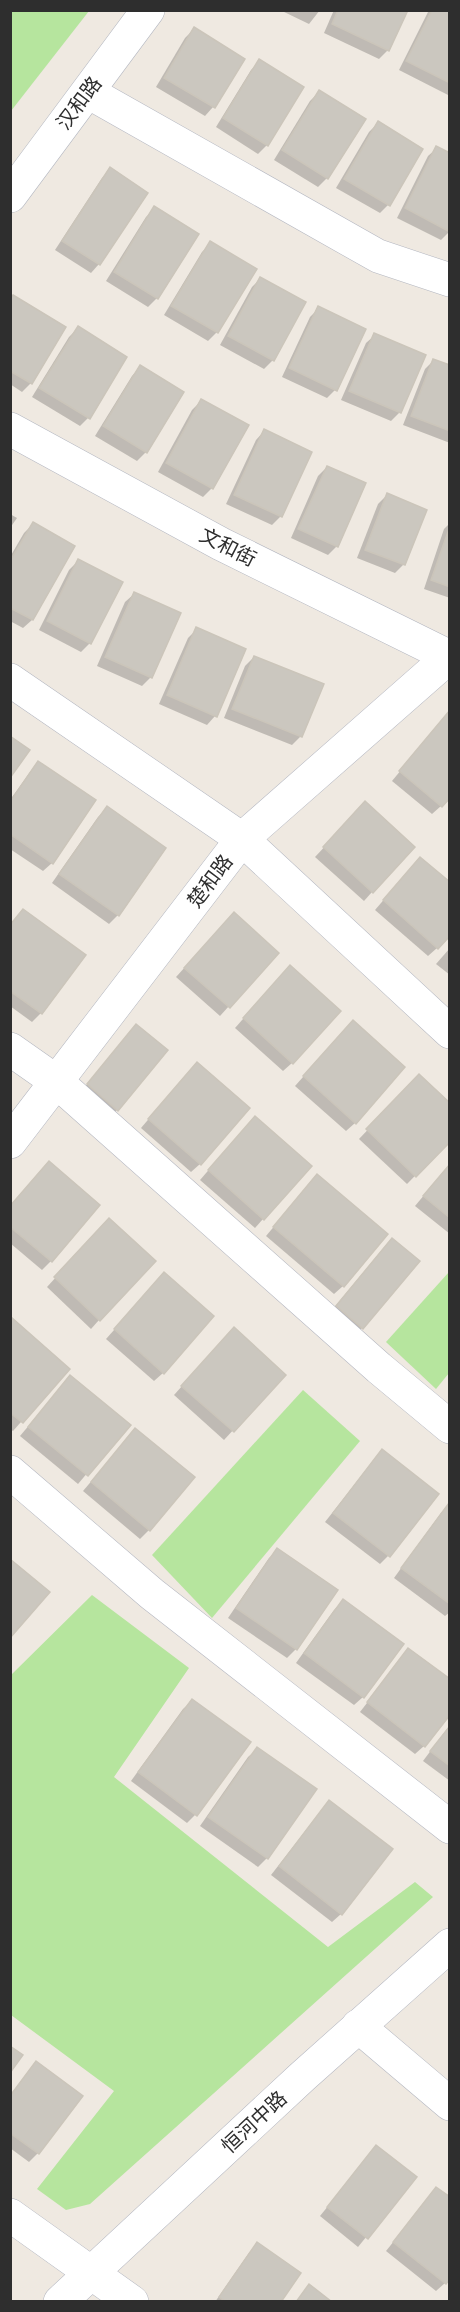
<svg xmlns="http://www.w3.org/2000/svg" width="460" height="2312" viewBox="0 0 460 2312" font-family="Raleway,'Noto Sans SC',sans-serif">
  <rect width="100%" height="100%" fill="#efe9e1"/>
  <g fill="#b6e59e">
    <polygon points="11,10 89,11 11,111 10,11"/>
    <polygon points="449,1272 449,1373 436,1389 386,1342"/>
    <polygon points="303,1390 360,1441 212,1618 152,1555"/>
    <polygon points="92,1595 189,1668 114,1777 328,1947 415,1882 433,1897 90,2204 66,2210 37,2189 114,2091 11,2015 10,1676"/>
  </g>
  <g fill="#0003">
    <polygon points="280,10 320,10 309,24"/>
    <polygon points="334,10 406,10 388,50 379,59 324,33"/>
    <polygon points="429,10 450,10 450,96 399,70"/>
    <polygon points="194,29 243,59 213,107 205,116 156,87 185,38"/>
    <polygon points="260,61 267,145 258,154 216,127 251,70"/>
    <polygon points="319,92 364,120 327,178 318,187 274,160 310,101"/>
    <polygon points="378,123 388,205 380,213 336,188 369,132"/>
    <polygon points="437,148 450,231 441,240 397,218 428,156"/>
    <polygon points="110,169 99,264 91,273 55,250 102,178"/>
    <polygon points="155,208 157,298 148,307 106,281 146,217"/>
    <polygon points="211,243 255,269 216,333 208,341 164,315 202,252"/>
    <polygon points="261,278 273,360 264,369 220,345 252,287"/>
    <polygon points="10,300 31,383 22,392 10,384"/>
    <polygon points="319,308 335,390 327,398 282,377 310,317"/>
    <polygon points="78,328 88,418 80,426 32,397 69,337"/>
    <polygon points="375,335 400,412 391,421 341,400 366,343"/>
    <polygon points="434,360 450,366 450,443 403,425 425,369"/>
    <polygon points="140,367 182,392 146,452 137,461 95,436 132,376"/>
    <polygon points="201,401 212,488 203,497 158,472 192,410"/>
    <polygon points="264,431 281,516 272,525 226,504 256,440"/>
    <polygon points="327,467 337,546 328,555 291,538 318,476"/>
    <polygon points="387,495 404,564 395,573 357,558 378,504"/>
    <polygon points="10,514 17,518 10,528"/>
    <polygon points="450,523 450,598 424,589 444,529"/>
    <polygon points="33,524 73,547 32,620 23,628 10,621 10,557 24,533"/>
    <polygon points="78,561 90,643 81,652 39,630 69,570"/>
    <polygon points="134,594 179,614 150,678 142,686 97,666 125,602"/>
    <polygon points="197,629 215,716 207,725 159,704 188,638"/>
    <polygon points="254,657 301,736 292,745 224,718 245,666"/>
    <polygon points="450,711 441,806 432,814 392,781"/>
    <polygon points="38,763 52,863 43,871 10,849 10,800 30,772"/>
    <polygon points="107,808 118,915 109,924 52,883 98,817"/>
    <polygon points="357,812 372,892 364,901 315,857"/>
    <polygon points="411,868 437,948 428,956 375,910"/>
    <polygon points="23,911 41,1013 32,1022 10,1006 10,924"/>
    <polygon points="225,923 277,953 220,1016 176,977"/>
    <polygon points="450,948 450,975 436,964"/>
    <polygon points="282,975 292,1063 283,1071 235,1028"/>
    <polygon points="344,1031 355,1123 346,1131 295,1086"/>
    <polygon points="128,1035 117,1110 108,1118 79,1094"/>
    <polygon points="188,1073 200,1164 191,1172 141,1128"/>
    <polygon points="419,1076 450,1140 407,1184 359,1139"/>
    <polygon points="246,1127 263,1219 255,1228 200,1180"/>
    <polygon points="450,1164 450,1234 415,1206"/>
    <polygon points="309,1185 343,1286 334,1294 266,1236"/>
    <polygon points="10,1207 51,1261 42,1270 10,1243"/>
    <polygon points="100,1229 99,1320 91,1329 47,1287"/>
    <polygon points="383,1249 362,1328 353,1337 328,1315"/>
    <polygon points="156,1283 163,1373 154,1381 106,1339"/>
    <polygon points="11,1319 68,1369 13,1431 10,1429"/>
    <polygon points="225,1338 284,1375 224,1440 174,1395"/>
    <polygon points="62,1386 128,1425 78,1484 20,1436"/>
    <polygon points="135,1430 149,1530 140,1539 83,1491"/>
    <polygon points="374,1460 388,1556 380,1564 325,1522"/>
    <polygon points="449,1505 450,1612 445,1616 394,1578 441,1513"/>
    <polygon points="278,1550 336,1590 296,1649 287,1658 228,1618 269,1558"/>
    <polygon points="343,1601 363,1697 354,1705 296,1663 334,1610"/>
    <polygon points="408,1650 424,1746 415,1754 360,1712"/>
    <polygon points="192,1701 195,1815 187,1823 131,1781 183,1709"/>
    <polygon points="450,1725 450,1781 423,1761"/>
    <polygon points="257,1749 315,1789 267,1858 258,1867 200,1826 248,1757"/>
    <polygon points="321,1811 341,1914 332,1922 271,1875"/>
    <polygon points="36,2063 38,2153 29,2162 10,2148 10,2095"/>
    <polygon points="376,2147 415,2177 358,2247 320,2216"/>
    <polygon points="436,2189 445,2283 436,2291 386,2251"/>
    <polygon points="257,2244 279,2302 215,2302 249,2253"/>
  </g>
  <g fill="#cbc7bf" stroke="#cbc5ba" stroke-width="1.5">
    <polygon points="338,10 408,10 389,51 332,24"/>
    <polygon points="432,10 450,10 450,83 406,61"/>
    <polygon points="194,27 245,59 215,108 164,78"/>
    <polygon points="259,59 304,87 268,146 223,118"/>
    <polygon points="319,90 366,119 328,179 282,150"/>
    <polygon points="378,121 423,149 390,206 344,179"/>
    <polygon points="436,146 450,153 450,232 405,208"/>
    <polygon points="110,167 148,193 100,265 62,241"/>
    <polygon points="154,206 199,234 158,299 114,272"/>
    <polygon points="210,241 257,269 218,333 171,306"/>
    <polygon points="260,277 306,302 274,361 228,336"/>
    <polygon points="13,295 66,327 32,384 10,371 10,299"/>
    <polygon points="318,306 366,329 337,391 289,368"/>
    <polygon points="78,326 127,357 90,419 39,388"/>
    <polygon points="374,333 426,355 401,413 349,391"/>
    <polygon points="433,359 450,365 450,431 411,416"/>
    <polygon points="140,365 184,392 147,453 103,426"/>
    <polygon points="201,399 249,425 213,489 166,463"/>
    <polygon points="264,429 312,452 282,517 234,495"/>
    <polygon points="327,466 366,483 338,547 298,529"/>
    <polygon points="387,493 427,510 405,565 365,550"/>
    <polygon points="33,522 75,546 33,620 10,608 10,561"/>
    <polygon points="450,526 450,587 431,580"/>
    <polygon points="78,559 123,582 91,644 47,621"/>
    <polygon points="134,592 181,613 152,678 105,657"/>
    <polygon points="196,627 246,649 217,717 167,695"/>
    <polygon points="254,656 324,684 302,737 232,709"/>
    <polygon points="450,710 450,798 442,807 399,771"/>
    <polygon points="10,736 30,750 10,778"/>
    <polygon points="38,761 96,800 53,864 10,834 10,802"/>
    <polygon points="365,801 415,847 373,893 323,847"/>
    <polygon points="107,806 166,848 119,916 59,874"/>
    <polygon points="420,857 450,882 450,936 438,949 383,900"/>
    <polygon points="23,909 86,955 42,1014 10,991 10,925"/>
    <polygon points="234,912 279,953 230,1008 184,968"/>
    <polygon points="290,965 341,1011 293,1064 243,1018"/>
    <polygon points="353,1020 405,1067 356,1124 303,1076"/>
    <polygon points="136,1024 168,1050 118,1111 87,1084"/>
    <polygon points="197,1062 250,1108 201,1165 148,1119"/>
    <polygon points="419,1074 450,1103 450,1142 416,1177 366,1129"/>
    <polygon points="255,1116 312,1166 264,1220 208,1170"/>
    <polygon points="49,1161 100,1205 52,1262 10,1227 10,1206"/>
    <polygon points="450,1164 450,1218 423,1196"/>
    <polygon points="317,1174 388,1234 344,1287 273,1227"/>
    <polygon points="109,1218 156,1261 100,1321 54,1277"/>
    <polygon points="392,1238 420,1261 363,1329 336,1306"/>
    <polygon points="164,1272 214,1316 164,1374 114,1329"/>
    <polygon points="11,1317 70,1369 23,1423 10,1413"/>
    <polygon points="234,1327 286,1375 234,1432 181,1386"/>
    <polygon points="70,1375 131,1425 88,1476 28,1427"/>
    <polygon points="135,1428 195,1477 150,1531 91,1482"/>
    <polygon points="382,1449 439,1494 390,1557 333,1513"/>
    <polygon points="449,1503 450,1503 450,1604 401,1568"/>
    <polygon points="277,1548 338,1590 297,1650 236,1608"/>
    <polygon points="10,1559 50,1592 10,1638"/>
    <polygon points="343,1599 404,1644 364,1698 304,1653"/>
    <polygon points="408,1648 450,1679 450,1715 425,1747 367,1702"/>
    <polygon points="192,1699 251,1742 197,1816 138,1772"/>
    <polygon points="450,1726 450,1766 430,1751"/>
    <polygon points="257,1747 317,1789 268,1859 208,1817"/>
    <polygon points="329,1800 393,1849 342,1915 279,1866"/>
    <polygon points="10,2046 23,2055 10,2073"/>
    <polygon points="36,2061 83,2096 39,2154 10,2133 10,2096"/>
    <polygon points="376,2145 417,2177 368,2239 327,2207"/>
    <polygon points="436,2187 450,2197 450,2279 446,2284 393,2242"/>
    <polygon points="257,2242 301,2273 281,2302 226,2302 219,2297"/>
    <polygon points="309,2284 332,2302 296,2302"/>
  </g>
  <g fill="none" stroke-linecap="round" stroke-linejoin="round">
    <g stroke="#b4b7c1" stroke-width="34">
      <g id="minor">
        <polyline points="88,92 378,256 450,280"/>
        <polyline points="10,196 148,10"/>
        <polyline points="10,429 221,544 450,657"/>
        <polyline points="10,680 242,839 450,1032"/>
        <polyline points="10,1049 57,1082 379,1368 450,1427"/>
        <polyline points="10,1142 242,839 449,657"/>
        <polyline points="10,1472 152,1594 450,1827"/>
        <polyline points="358,2026 450,2104"/>
        <polyline points="10,2215 132,2302"/>
        <polyline points="60,2302 302,2077 450,1945"/>
      </g>
    </g>
    <use href="#minor" stroke="#fff" stroke-width="33"/>
  </g>
  <g text-anchor="middle" dominant-baseline="central" stroke-width="5" stroke-linejoin="round" paint-order="stroke">
    <g font-size="20" fill="#2e2e2e" stroke="#fff">
      <text transform="translate(79 103) rotate(-53)">汉和路</text>
      <text transform="translate(228 547) rotate(27)">文和街</text>
      <text transform="translate(210 881) rotate(-53)">楚和路</text>
      <text transform="translate(254 2122) rotate(-43)">恒河中路</text>
    </g>
  </g>
  <rect width="460" height="2312" fill="none" stroke="#2e2e2e" stroke-width="24"/>
</svg>
